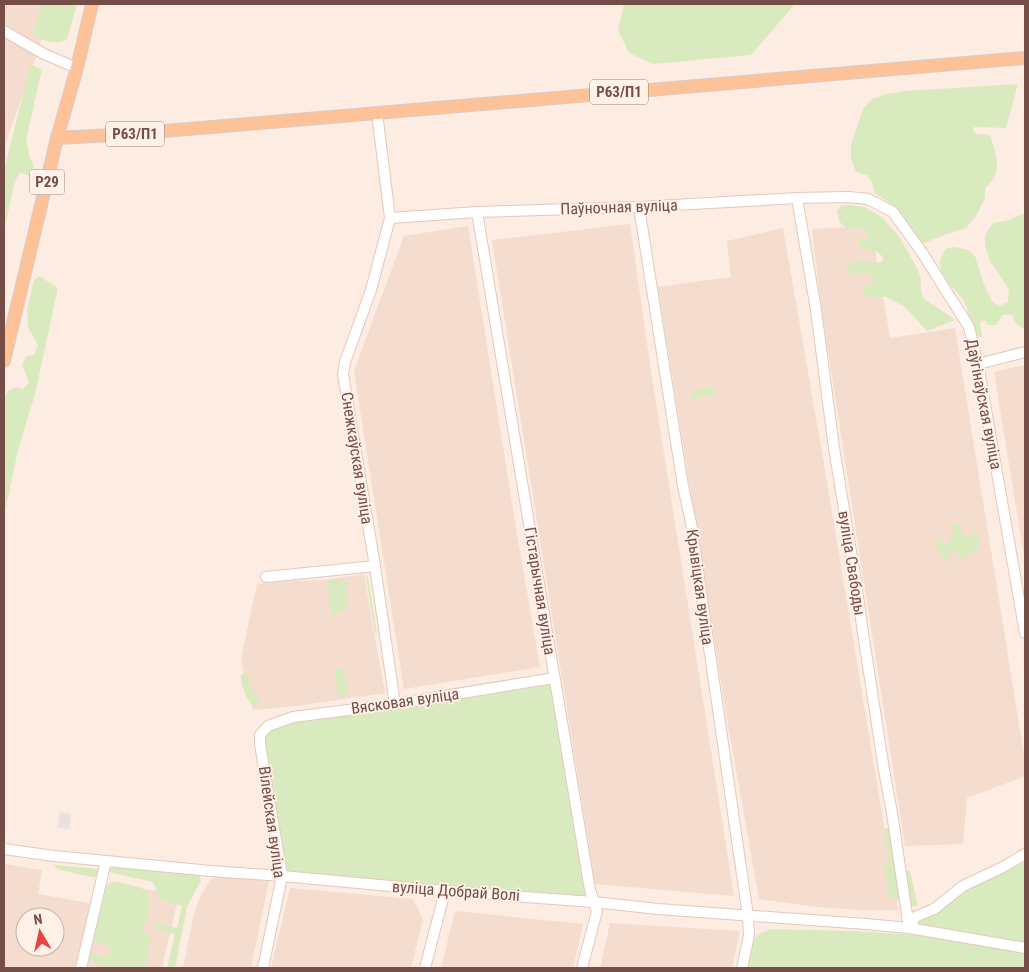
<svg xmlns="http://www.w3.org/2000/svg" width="1029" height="972" viewBox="0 0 1029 972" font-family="'Roboto Condensed',sans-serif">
  <rect width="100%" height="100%" fill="#fdece1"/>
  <g fill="#f4dccf" fill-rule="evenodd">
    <polygon points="4,4 54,4 4,148"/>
    <polygon points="630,224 651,371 734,896 595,884 492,240"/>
    <polygon points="468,226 517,535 540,667 404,689 354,371 404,236"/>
    <polygon points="871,226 890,338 955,328 1025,761 1025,776 967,798 963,844 905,846 821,306 812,229"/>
    <polygon points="783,228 824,464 898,910 859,910 817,907 759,899 727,719 658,287 731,277 727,241"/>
    <polygon points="1025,365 1025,562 994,372"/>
    <polygon points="364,574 375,639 385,693 296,706 253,710 247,688 241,659 257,584 291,581 324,580"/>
    <path d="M4,864L42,870L38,894L105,906L113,885L179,894L162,968H4ZM25,917H55V947H25Z"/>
    <polygon points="218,876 269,881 251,968 183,968 194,914 199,900 210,880"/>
    <polygon points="290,888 413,899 423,919 411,968 271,968"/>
    <polygon points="455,911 583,924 573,968 441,968"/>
    <polygon points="610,923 740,931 732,968 600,968"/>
  </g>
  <polygon fill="#ebe0dc" points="60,812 71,814 69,829 57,828"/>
  <g fill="#daeabf">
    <path d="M42,4H77L67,39C55,46 45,41 33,34Z"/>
    <polygon points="624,4 795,4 751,55 653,64 629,53 618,30"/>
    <polygon points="30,65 42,69 26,140 30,158 34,167 31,177 20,172 14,184 4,232 4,171"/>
    <path d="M1018,84L1006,128L974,127L973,131L977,134H985L990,136C995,149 1001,167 993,179C991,183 987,186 985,188V198L976,216L966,228L947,234L924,243L917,242L895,207L875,193L872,182L867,175L856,172L851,159V145L863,109L872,99L886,94L905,91Z"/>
    <path d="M850,205L864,207L883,218L900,238L917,268L921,279V292L925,300L935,306L955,320L927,331L905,307L896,302L886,297H868L863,292L865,287L873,280L870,274L861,273L851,275L846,268L850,262L863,260L880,263L884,259C876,246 868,254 857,245L859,240L868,239L867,232L860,228L853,230C841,226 839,223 837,211L841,206Z"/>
    <path d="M1025,213V330L1015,322L1012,315H1003L996,325H988L984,320L980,322L982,337L976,336C970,325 970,313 964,302C954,284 927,271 947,248L955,247L968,250L975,256L984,285L992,301L999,306L1008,302L1009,290L1003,280L990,261L985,245V236L989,228L994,223L1009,220Z"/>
    <path d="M39,276C46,279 49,284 57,287V292L35,394L18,450L4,517V398L9,390L15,387L23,389L29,382L22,365L26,356L34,355L38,345L28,327L27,310L34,280Z"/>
    <polygon points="714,386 716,394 692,399 691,391"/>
    <path d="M954,523H959L961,526L963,535L968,537L971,535V533L975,532C988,544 974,555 961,559L957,556L955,551L951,550L950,552L951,561L949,562C941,557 933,548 935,537L939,538L945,545H947L950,538L953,536C953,532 951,529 951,525Z"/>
    <polygon points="366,575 368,577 377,633 376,635 375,633 366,578"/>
    <path d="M339,579L346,581L348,584C345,596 353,613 333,615L331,611L327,586L329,581Z"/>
    <path d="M336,668H341C345,674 345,681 348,688L346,696L341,697L338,696L335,672Z"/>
    <path d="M245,673L248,675L250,679L249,684C252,692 262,698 257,707H253C246,697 241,687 241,675Z"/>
    <polygon points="554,678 594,902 282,876 260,744 268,726"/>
    <path d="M887,828H889L891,831L900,899L898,901C892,900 888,896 887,889C886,882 889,887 887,880C886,876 885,872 884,867L889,862V858L884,834V830Z"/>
    <polygon points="1020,863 1025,863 1025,968 748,968 753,941 759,934 771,929 851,931 902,934 924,931 909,928 963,886"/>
    <polygon points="53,865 100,869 98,878 59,870"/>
    <polygon points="111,865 198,874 200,876 201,880 187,907 175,968 167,968 175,934 156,929 154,927 156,923 177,928 182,906 161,901 153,882 112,873 110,871 109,868"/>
    <polygon points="905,871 910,871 918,906 911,906"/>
    <path d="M114,881C121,883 140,886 145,890C155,897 146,921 143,932L138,935L143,933L151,936V938L145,968C131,968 96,970 88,958L89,952L108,957L110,947L92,942L105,886Z"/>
  </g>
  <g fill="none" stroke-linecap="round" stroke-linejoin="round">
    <g stroke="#e3c8bf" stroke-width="12">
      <g id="minor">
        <polyline points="4,31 44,54 77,68"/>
        <polyline points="377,113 390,218 371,290 345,362 343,374 375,566 395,704"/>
        <polyline points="797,198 816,310 834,448 856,582 863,633 884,770 892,813 909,928"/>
        <polyline points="639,207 683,486 691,523 748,916 749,935 742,968"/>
        <polyline points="477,212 590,890 597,911 582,968"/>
        <polyline points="390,218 477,212 639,207 797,198 849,197 868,199 893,212 923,254 969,327 978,364 1025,633"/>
        <polyline points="978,364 1025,352"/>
        <polyline points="266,577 375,566"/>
        <polyline points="4,849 54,856 211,871 282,876 445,891 594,902 658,909 866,924 909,928 1025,948"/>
        <polyline points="909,928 915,917 934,909 963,886 1003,867 1025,854"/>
        <polyline points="81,968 106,861"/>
        <polyline points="263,968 282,876 260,744 260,735 268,726 293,717 395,704 554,678"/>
        <polyline points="425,968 445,891"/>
      </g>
    </g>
    <g stroke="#d8cdcb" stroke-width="14">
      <g id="major">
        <polyline points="57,138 114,135 213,127 1025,58"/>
        <polyline points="4,361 57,138 77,68 92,4"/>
      </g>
    </g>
    <use href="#minor" stroke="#fff" stroke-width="10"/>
    <use href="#major" stroke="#fdc297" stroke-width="12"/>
  </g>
  <g text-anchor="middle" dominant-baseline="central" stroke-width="4" stroke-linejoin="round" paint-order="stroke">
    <g fill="#fff1e7" stroke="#9e7f77" stroke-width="1">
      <rect x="590" y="79.5" width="58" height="25" rx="4"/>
      <rect x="106" y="121.5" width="58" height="25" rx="4"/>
      <rect x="29.5" y="169.5" width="35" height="25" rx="4"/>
    </g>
    <g font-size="15" font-weight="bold" fill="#744e47">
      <text x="619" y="92">Р63/П1</text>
      <text x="135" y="134">Р63/П1</text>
      <text x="47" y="182">Р29</text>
    </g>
    <g font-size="16" fill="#744e47" stroke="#fff1e7">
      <text transform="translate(619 207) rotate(-2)">Паўночная вуліца</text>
      <text transform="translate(984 404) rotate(79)">Даўгінаўская вуліца</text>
      <text transform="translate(357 458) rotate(81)">Снежкаўская вуліца</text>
      <text transform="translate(852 563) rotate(81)">вуліца Свабоды</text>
      <text transform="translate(700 587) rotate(82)">Крывіцкая вуліца</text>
      <text transform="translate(540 591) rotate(81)">Гістарычная вуліца</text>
      <text transform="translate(405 701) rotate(-8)">Вясковая вуліца</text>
      <text transform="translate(272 822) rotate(82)">Вілейская вуліца</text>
      <text transform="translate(456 891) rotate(4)">вуліца Добрай Волі</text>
    </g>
  </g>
  <rect width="1029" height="972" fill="none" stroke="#744e47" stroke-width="10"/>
  <g transform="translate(40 932) rotate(351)"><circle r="24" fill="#fff1e7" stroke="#c7b0a7"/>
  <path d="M0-4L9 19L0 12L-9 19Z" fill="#ea4442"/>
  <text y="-8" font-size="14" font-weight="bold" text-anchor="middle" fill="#744e47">N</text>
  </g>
</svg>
